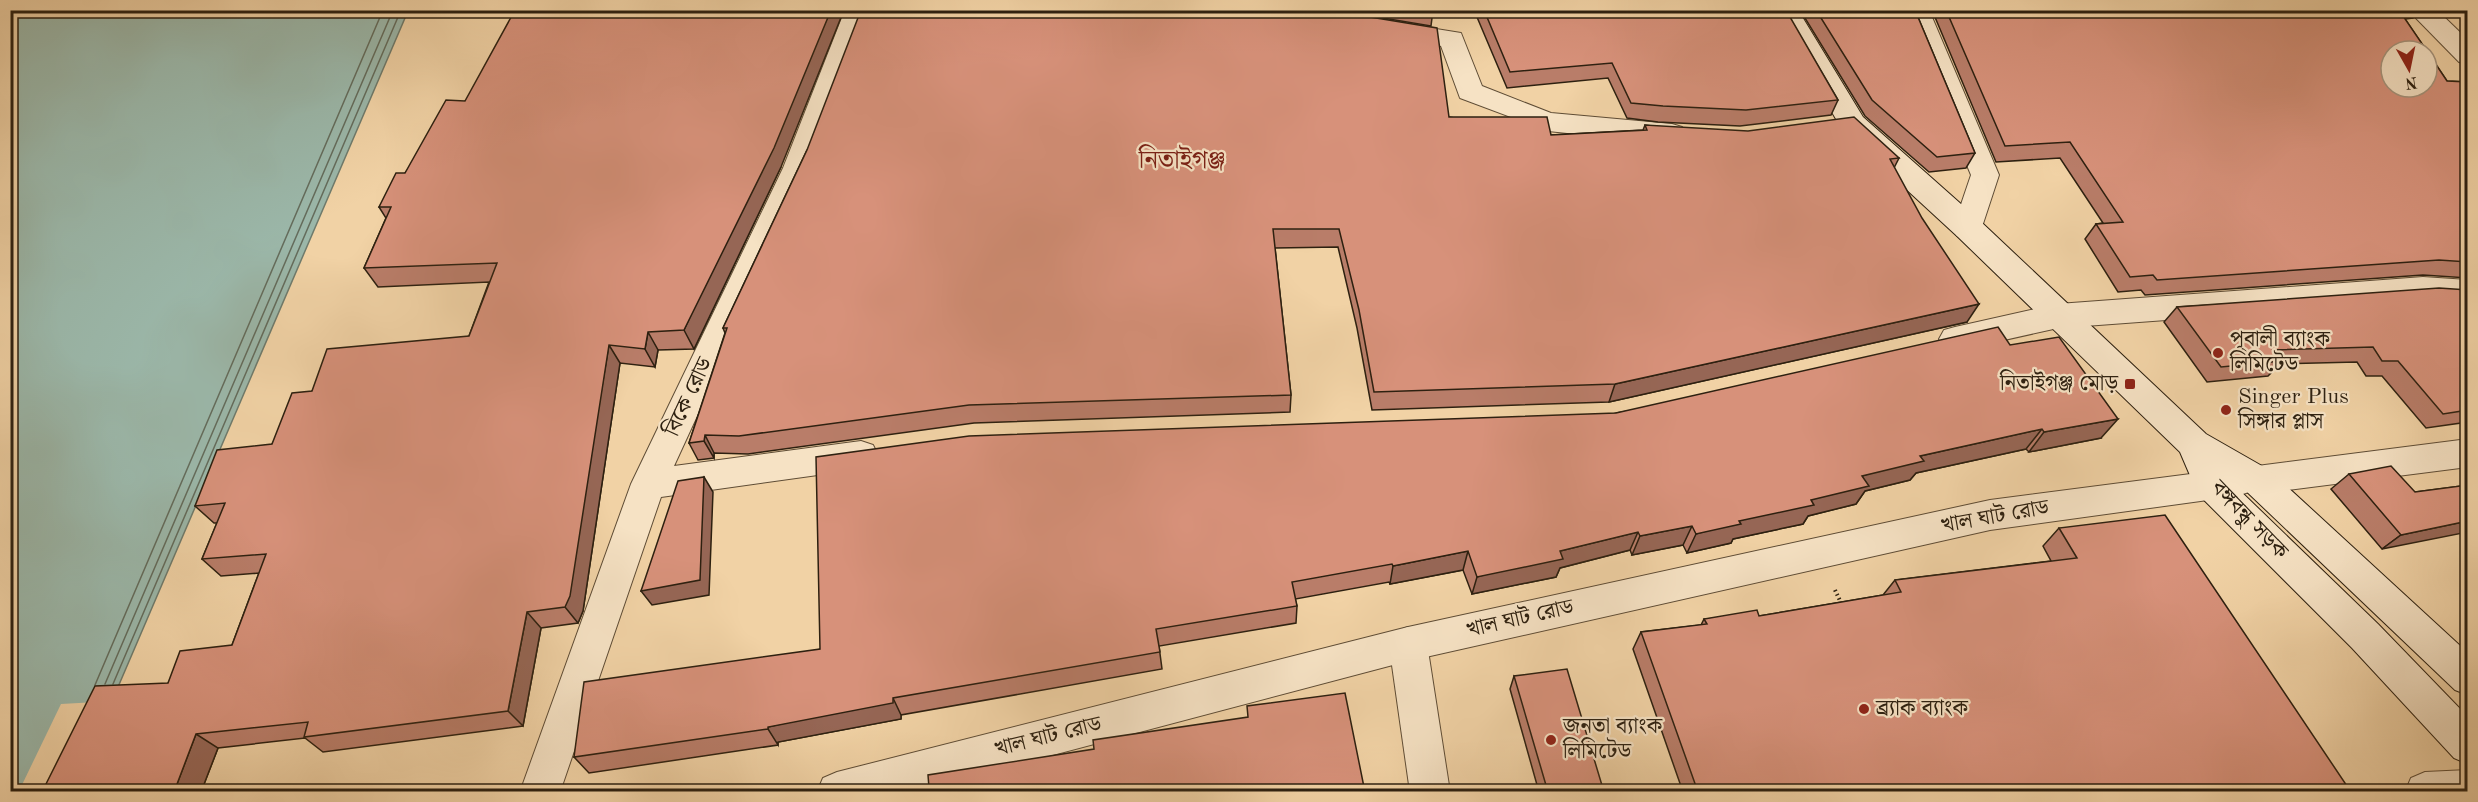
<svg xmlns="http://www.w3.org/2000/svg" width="2478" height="802" viewBox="0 0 2478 802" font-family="'Old Standard TT','Noto Serif Bengali',serif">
  <rect width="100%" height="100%" fill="#f1d2a5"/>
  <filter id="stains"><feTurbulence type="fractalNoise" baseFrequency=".00333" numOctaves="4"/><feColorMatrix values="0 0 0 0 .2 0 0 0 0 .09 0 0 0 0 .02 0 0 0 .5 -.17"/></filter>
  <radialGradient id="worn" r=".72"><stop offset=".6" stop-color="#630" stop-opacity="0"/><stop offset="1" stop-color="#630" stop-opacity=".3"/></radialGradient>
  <polygon fill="#9bb7a9" stroke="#6f7b6c" stroke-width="1.5" points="10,11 408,11 112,701 68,791 11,791"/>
  <polygon fill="#f1d2a5" points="115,701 72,792 19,791 61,704"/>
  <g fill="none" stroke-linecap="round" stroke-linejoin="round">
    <g stroke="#646c5c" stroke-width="1.5">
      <polyline points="105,684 393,10"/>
      <polyline points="113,684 401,10"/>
      <polyline points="95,685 383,10"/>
    </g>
    <g stroke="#5e4c35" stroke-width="2">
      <g id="minor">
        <polygon points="845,10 871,10 811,168 674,466 861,441 873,445 878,455 873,465 861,469 661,497 560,792 520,792 631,484 783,168"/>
        <polygon points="1343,10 1369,10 1368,18 1461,33 1482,86 1551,113 1672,124 1682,127 1686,134 1682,141 1672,144 1548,131 1460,98 1441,46 1345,30 1341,24"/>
        <polygon points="1903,10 1929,10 1999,175 1979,236 1968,239 1957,236 1953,228 1971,175"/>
        <polygon points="2408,10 2437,10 2468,40 2468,64 2459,62"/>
        <polygon points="2423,277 2468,280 2468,304 2423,301 2058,328 1955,351 1944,348 1939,339 1944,330 1955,327 2058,304"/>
        <polygon points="2468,439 2468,467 2257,494 2245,490 2240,480 2245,470 2257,466"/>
        <polygon points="1408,627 1421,632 1427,644 1450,792 1410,792 1389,644 1395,632"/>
        <polygon points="2468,770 2468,792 2405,792 2411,778 2425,772"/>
      </g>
    </g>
    <g stroke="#5e4c35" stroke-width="2">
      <polygon id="tertiary" points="2237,468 2249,472 2254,482 2249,492 2237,496 1990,530 1408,661 913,792 817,792 823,778 837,772 1408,627 1990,500"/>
    </g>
    <g stroke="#2d2010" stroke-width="2">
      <polygon id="secondary" points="1772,10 1798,10 1863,117 1979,220 2206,434 2269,470 2468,653 2468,695 2455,690 2245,490 2231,482 2378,624 2468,717 2468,764 2454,758 2352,648 2198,494 2180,452 1957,236 1843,131"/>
    </g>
    <polyline stroke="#2d2010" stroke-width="4" stroke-dasharray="1.5 3" stroke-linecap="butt" points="1835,590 1842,605"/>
    <use href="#minor" fill="#f6e2c4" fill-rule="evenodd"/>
    <use href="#tertiary" fill="#f6e2c4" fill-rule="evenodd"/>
    <use href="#secondary" fill="#f6e2c4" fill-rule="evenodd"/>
  </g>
  <g fill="#b97d69" stroke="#2d2010" stroke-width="1.5">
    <polygon points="1370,10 1433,10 1431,26 1371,16"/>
    <polygon points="1474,10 1785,10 1838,100 1831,115 1740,126 1658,122 1627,118 1608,78 1507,88"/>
    <polygon points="1800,10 1915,10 1975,153 1966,168 1929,172 1865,116"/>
    <polygon points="1932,10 2419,10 2413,18 2405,19 2447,81 2468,82 2468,278 2423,275 2145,295 2141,290 2118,292 2085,239 2096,224 2103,223 2060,158 1996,162"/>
    <polygon points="2440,10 2468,10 2468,12 2445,14"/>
    <polygon points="1346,13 1449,117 1551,135 1643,130 1645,125 1899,158 1894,168 1967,322 1609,402 1372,410 1357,328 1338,247 1275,248 1291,395 1290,412 974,423 748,454 714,453 714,458 698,460 689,443 725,333 723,328 807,150"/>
    <polygon points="465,101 781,167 694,349 658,350 655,367 620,363 583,611 578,623 541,628 523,726 323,752 305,738 218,748 201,792 168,683 232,645 259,573 221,576 202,559 217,523 214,523 195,506 272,444 312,391 469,336 489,282 378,287 364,268 386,218 379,207 405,173"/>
    <polygon points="2468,290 2468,422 2426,428 2382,376 2366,376 2357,362 2280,364 2268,376 2207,382 2164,322 2177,307"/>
    <polygon points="2010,345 2101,438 2029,452 2026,449 1916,473 1910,480 1865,491 1856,504 1808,516 1803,524 1733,539 1731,543 1687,553 1683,545 1632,555 1630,550 1560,568 1556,577 1472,594 1463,570 1390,584 1389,582 1295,599 1297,606 1296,623 1159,646 1162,669 901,715 901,719 778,742 778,745 589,773 574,757 820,649 1616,413"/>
    <polygon points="2349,474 2415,492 2468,485 2382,549 2331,489"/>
    <polygon points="2059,528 2351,792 1683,792 1633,649 1641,632 1701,625 1704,619 1759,616 1883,595 1895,580 2051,561 2043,546"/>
    <polygon points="1514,676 1604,792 1539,792 1510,689"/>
  </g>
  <g fill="#966655" stroke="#2d2010" stroke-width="1.5">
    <polygon points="831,10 844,10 781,167 694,349 684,330"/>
    <polygon points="1979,304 1967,322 1609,402 1615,384"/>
    <polygon points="648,332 658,350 655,367 645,349"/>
    <polygon points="609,345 620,363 583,611 578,623 565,607"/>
    <polygon points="2118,419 2101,438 2029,452 2044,432"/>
    <polygon points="2042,429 2026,449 1916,473 1910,480 1865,491 1856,504 1808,516 1803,524 1733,539 1731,543 1687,553 1696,534 1739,521 1862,476 1920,456"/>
    <polygon points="705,435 714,453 714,458 704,441"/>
    <polygon points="704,477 713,492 709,595 652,605 641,591"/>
    <polygon points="2468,521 2468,532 2382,549 2401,535"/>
    <polygon points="1692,526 1683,545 1632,555 1640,536"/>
    <polygon points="1638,532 1630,550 1560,568 1556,577 1472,594 1477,577 1560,551"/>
    <polygon points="1468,551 1463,570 1390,584 1393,566"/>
    <polygon points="527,612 541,628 523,726 508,711"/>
    <polygon points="893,698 901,715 901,719 778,742 778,745 768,729 768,727"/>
    <polygon points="196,734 218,748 201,792 174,792"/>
  </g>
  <g fill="#d7917a" stroke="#2d2010" stroke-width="1.5">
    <polygon points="515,10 831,10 774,148 684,330 648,332 645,349 609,345 570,596 565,607 527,612 508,711 304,737 308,722 196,734 174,792 42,792 95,686 168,683 180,651 232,645 266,554 202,559 225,503 195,506 217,450 272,444 292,393 312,391 327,349 469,336 497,263 364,268 391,207 379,207 396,173 405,173 446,100 465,101"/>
    <polygon points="861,10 1344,10 1346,13 1437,28 1449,117 1547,117 1551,135 1647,130 1645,125 1748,131 1854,117 1899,158 1890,159 1922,218 1979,304 1615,384 1374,392 1359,310 1339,229 1273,229 1291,395 969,405 739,436 705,435 704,441 689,443 727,328 723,328 807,150"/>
    <polygon points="1484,10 1786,10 1838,100 1746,110 1663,106 1631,103 1612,63 1510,72"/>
    <polygon points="1816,10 1915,10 1975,153 1937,157 1872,100"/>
    <polygon points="1946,10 2399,10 2427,51 2391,51 2391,87 2427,87 2427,51 2447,81 2468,82 2468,262 2439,260 2157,280 2153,275 2130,277 2096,224 2123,222 2070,142 2005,146"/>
    <polygon points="2439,288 2468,290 2468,410 2443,414 2398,361 2382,361 2373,347 2273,350 2282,361 2221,367 2177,307"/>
    <polygon points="1998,327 2010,345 2059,337 2118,419 2044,432 2042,429 1920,456 1924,461 1862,476 1869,486 1811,500 1814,505 1739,521 1741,524 1696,534 1692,526 1640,536 1638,532 1560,551 1563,559 1477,577 1468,551 1393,566 1392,564 1292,582 1297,606 1156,629 1160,652 893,698 893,703 768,727 768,729 574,757 584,682 820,649 816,457 969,436 1616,413"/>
    <polygon points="2391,466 2415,492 2468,485 2468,521 2401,535 2349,474"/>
    <polygon points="704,477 700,580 641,591 678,481"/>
    <polygon points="2165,515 2351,792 1698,792 1641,632 1707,624 1704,619 1757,610 1759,616 1901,592 1895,580 2077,558 2059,528"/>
    <polygon points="1567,669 1604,792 1548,792 1514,676"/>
    <polygon points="1345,693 1365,792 914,792 929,788 928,775 1094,749 1093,740 1248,717 1247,706"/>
  </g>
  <g fill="#8f2418" stroke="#f6e2c4" stroke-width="2">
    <circle cx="2218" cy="353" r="6"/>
    <rect x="2124" y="378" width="12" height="12" rx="3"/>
    <circle cx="2226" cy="410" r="6"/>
    <circle cx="1864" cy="709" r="6"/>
    <circle cx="1551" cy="740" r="6"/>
  </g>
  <g text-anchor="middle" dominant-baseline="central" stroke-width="4.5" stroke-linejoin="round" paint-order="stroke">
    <g font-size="22" fill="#2d2010" stroke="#f6e2c4" text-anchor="start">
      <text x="2230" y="340">পূবালী ব্যাংক<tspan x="2230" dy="25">লিমিটেড</tspan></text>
      <text x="2118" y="384" text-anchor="end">নিতাইগঞ্জ মোড়</text>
      <text x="2238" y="397">Singer Plus<tspan x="2238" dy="25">সিঙ্গার প্লাস</tspan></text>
      <text x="1876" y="709">ব্র্যাক ব্যাংক</text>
      <text x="1563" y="727">জনতা ব্যাংক<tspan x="1563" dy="25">লিমিটেড</tspan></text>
    </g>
    <g font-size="22" fill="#2d2010" stroke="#f6e2c4">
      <text transform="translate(689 397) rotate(-65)">বিকে রোড</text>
      <text transform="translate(1995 517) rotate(-10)">খাল ঘাট রোড</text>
      <text transform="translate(2249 520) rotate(46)">বঙ্গবন্ধু সড়ক</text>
      <text transform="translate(1520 619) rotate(-13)">খাল ঘাট রোড</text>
      <text transform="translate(1048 737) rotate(-14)">খাল ঘাট রোড</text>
    </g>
    <g font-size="26" fill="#7a1f14" stroke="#f6e2c4">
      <text x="1182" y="161">নিতাইগঞ্জ</text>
    </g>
  </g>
  <rect width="2478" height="802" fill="none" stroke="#f1d2a5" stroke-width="36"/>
  <rect x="12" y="12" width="2454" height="778" fill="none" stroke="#2d2010" stroke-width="3"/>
  <rect x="18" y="18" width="2442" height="766" fill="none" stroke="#2d2010" stroke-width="1.5"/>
  <g transform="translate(2409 69) rotate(171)"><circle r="28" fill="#f6e2c4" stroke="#a6947c" stroke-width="1.5"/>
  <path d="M0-4.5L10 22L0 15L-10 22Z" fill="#8f2418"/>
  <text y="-9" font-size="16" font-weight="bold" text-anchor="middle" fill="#2d2010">N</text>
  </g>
  <rect width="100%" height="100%" filter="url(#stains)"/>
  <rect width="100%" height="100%" fill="url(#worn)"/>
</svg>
